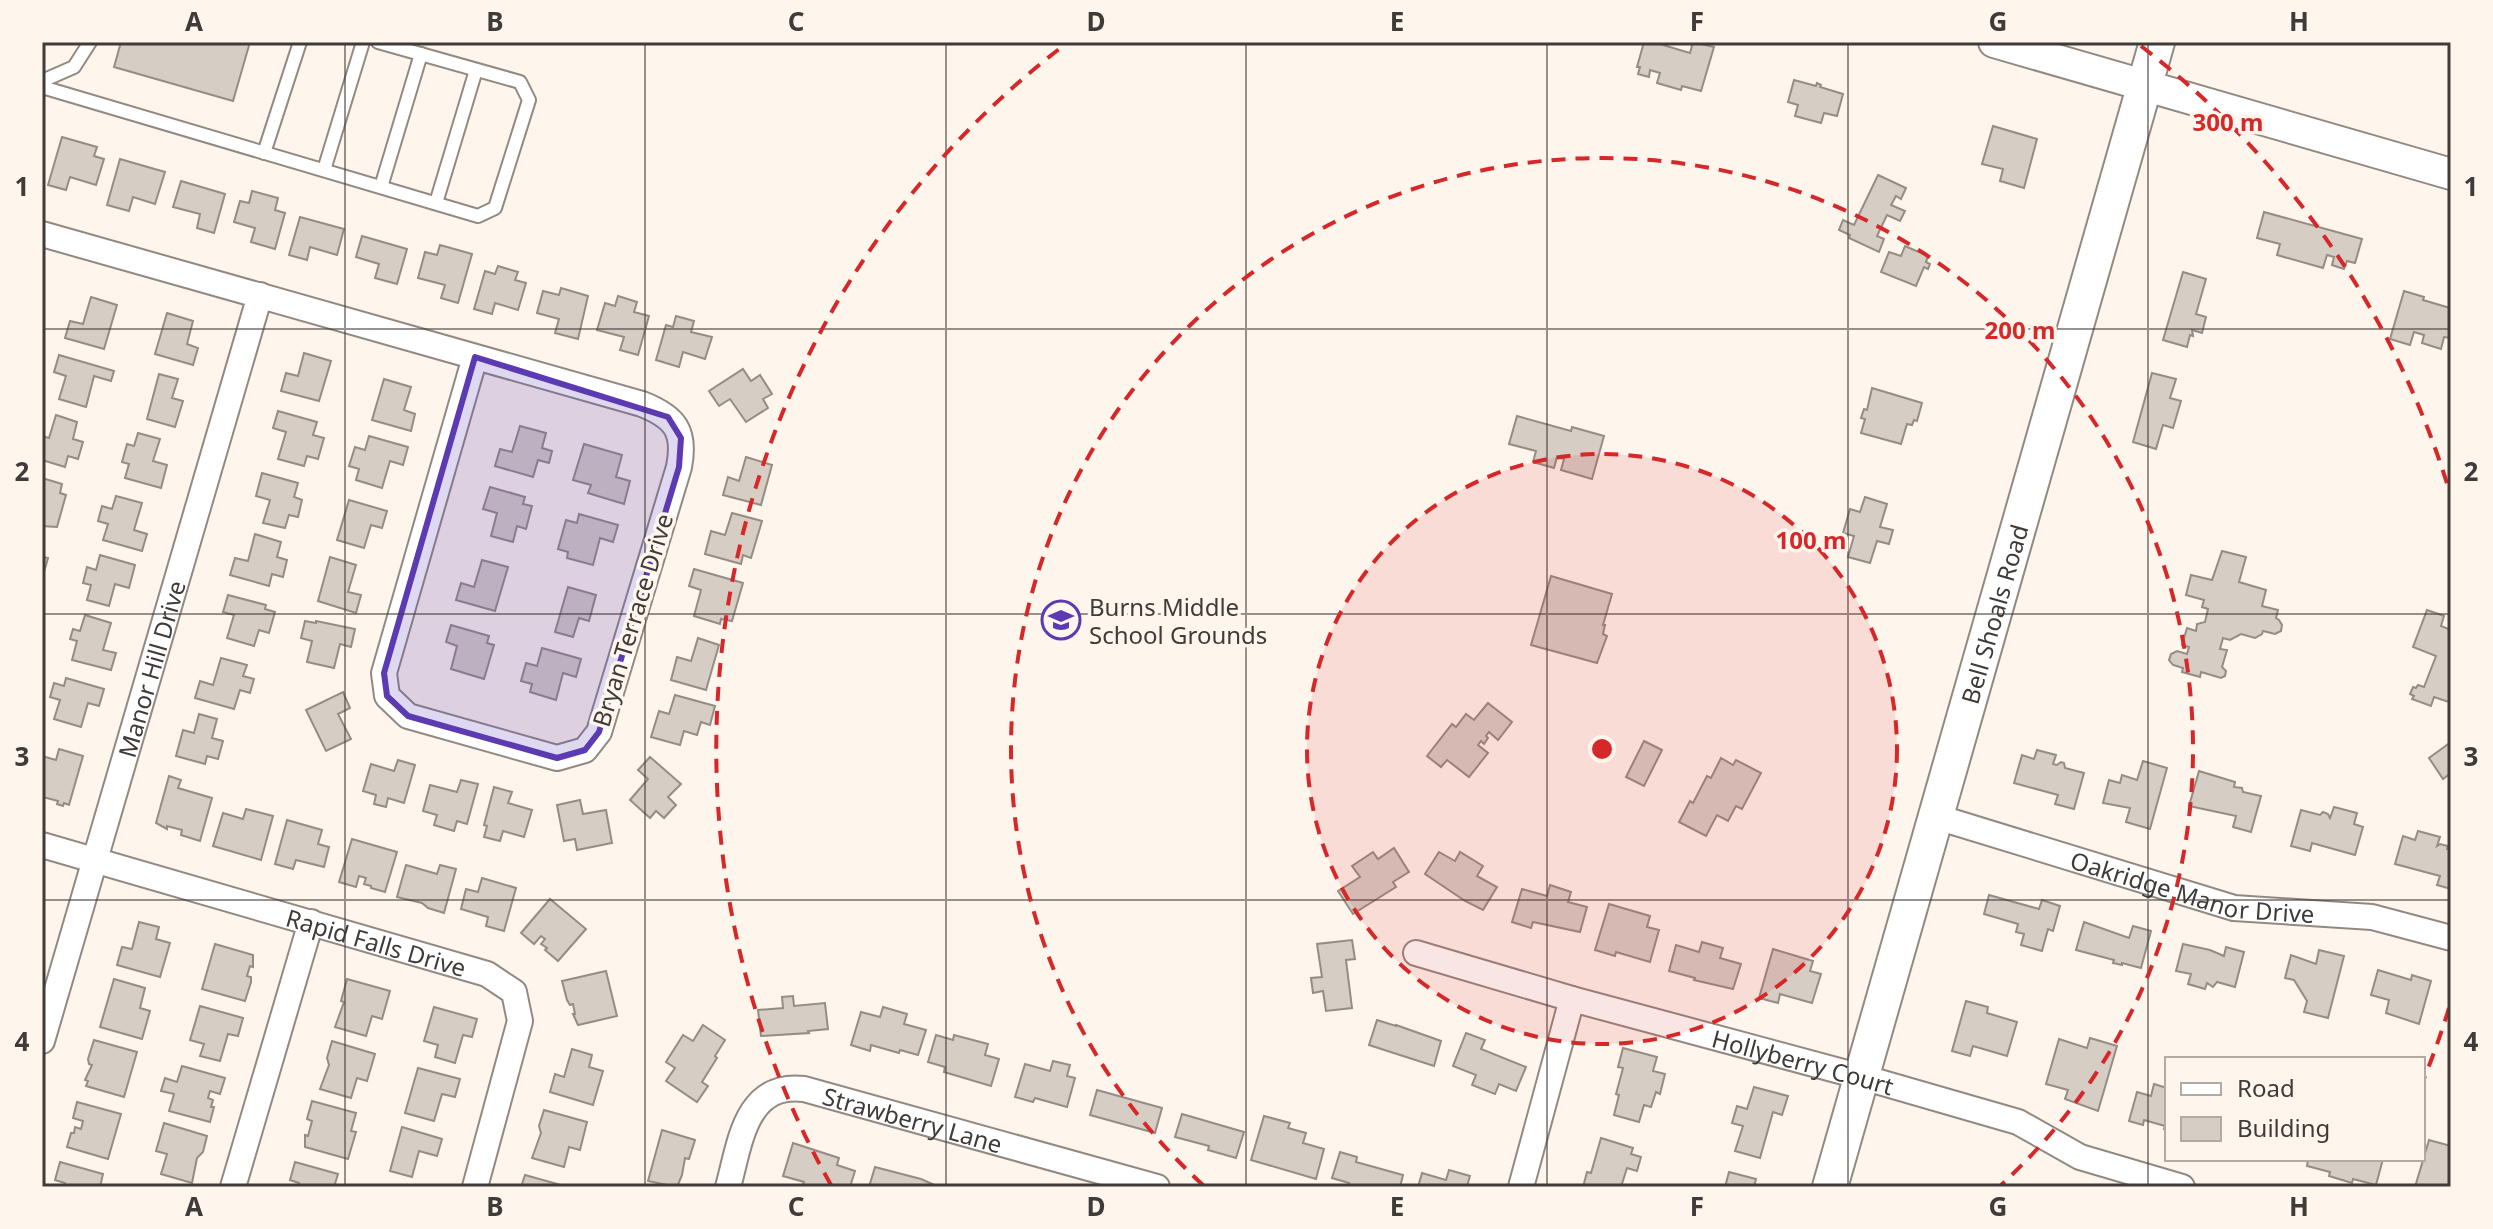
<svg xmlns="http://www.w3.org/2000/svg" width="2493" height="1229" viewBox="0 0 2493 1229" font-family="'Noto Sans',sans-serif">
  <rect width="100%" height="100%" fill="#fef5ed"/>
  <g fill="#d6cdc5" stroke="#958c85" stroke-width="2">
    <polygon points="121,42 250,42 233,101 114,67"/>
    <polygon points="1644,42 1653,42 1690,53 1693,42 1714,47 1701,91 1682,86 1681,90 1657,83 1660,73 1650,70 1649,77 1638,74 1640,67 1637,67"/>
    <polygon points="1794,80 1816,86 1817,83 1821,85 1820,87 1843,94 1837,116 1824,113 1821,123 1795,116 1798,105 1788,102"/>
    <polygon points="1993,126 2037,139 2024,188 2000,181 2003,169 1982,164"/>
    <polygon points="62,137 97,147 94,156 104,159 96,185 70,177 66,190 48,185"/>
    <polygon points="120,159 165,172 155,204 133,197 129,211 107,205"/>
    <polygon points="1878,175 1906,188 1901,199 1896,196 1891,205 1905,211 1900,221 1887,215 1877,236 1884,239 1879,252 1849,238 1850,235 1839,230 1843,220 1854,225"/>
    <polygon points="181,181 225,194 214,233 197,228 200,214 173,207"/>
    <polygon points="252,191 278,198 275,210 285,213 275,249 251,242 255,228 234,222 240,201 249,203"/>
    <polygon points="2264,212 2362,239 2355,263 2347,261 2344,269 2332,265 2334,257 2327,255 2323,268 2277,255 2280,244 2257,238"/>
    <polygon points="300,217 344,229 337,255 310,247 307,260 289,255"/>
    <polygon points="362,236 407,249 397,284 375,278 379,264 356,257"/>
    <polygon points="440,245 472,254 458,303 441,298 445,285 418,278 425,252 437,255"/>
    <polygon points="1905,246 1928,256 1926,262 1930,264 1928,269 1924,267 1916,286 1881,272 1889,252 1901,256"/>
    <polygon points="498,266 518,272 515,280 526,283 518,310 495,303 492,314 474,309 485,271 495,274"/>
    <polygon points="2183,272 2206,279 2196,314 2206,317 2202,333 2192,330 2193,336 2190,335 2187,347 2163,340"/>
    <polygon points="561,288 588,296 578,339 555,333 559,319 537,313 543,291 559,295"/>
    <polygon points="2404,291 2424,297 2423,300 2450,308 2451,306 2451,338 2444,337 2441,349 2422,343 2424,335 2414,332 2410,345 2390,339"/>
    <polygon points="618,296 637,302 634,312 649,316 638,355 620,350 624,337 597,330 605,303 615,306"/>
    <polygon points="91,297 117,305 104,349 65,338 70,321 83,324"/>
    <polygon points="167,313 193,321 187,344 198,348 193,365 155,354"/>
    <polygon points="676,316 694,321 691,332 712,337 705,359 683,352 679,367 656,360 666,325 673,327"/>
    <polygon points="304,353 331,361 319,401 281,391 286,373 298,376"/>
    <polygon points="59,355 114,371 111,381 94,376 86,407 59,399 66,376 54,372"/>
    <polygon points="743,369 751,381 760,375 772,394 763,399 768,408 746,422 730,399 719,406 709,391"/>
    <polygon points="2152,373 2176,379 2170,398 2181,401 2173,428 2163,425 2156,449 2133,442"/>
    <polygon points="159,374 178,379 172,398 183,401 175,427 147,419"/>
    <polygon points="384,379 411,387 404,410 415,414 411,431 372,420"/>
    <polygon points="1872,388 1922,403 1917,421 1914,420 1912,425 1907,424 1901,444 1861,433 1865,419 1861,418 1864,409 1867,410"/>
    <polygon points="278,411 317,422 313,435 324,438 318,459 307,456 304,466 278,459 286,432 273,428"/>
    <polygon points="56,415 77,422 73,439 83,442 78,459 68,456 65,467 42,460 42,436 49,438"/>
    <polygon points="1517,416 1571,431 1572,427 1604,436 1592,479 1561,470 1564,459 1557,457 1554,468 1533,462 1536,451 1509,444"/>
    <polygon points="520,426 546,433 542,448 552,451 549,463 538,460 533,477 495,466 500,449 512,452"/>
    <polygon points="138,433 160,439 153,461 167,465 161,488 125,478 129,464 122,462 127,444 134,446"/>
    <polygon points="369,436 408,447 403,465 390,461 382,488 356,480 359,469 349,466 355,447 365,450"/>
    <polygon points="584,444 622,455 616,477 630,481 624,504 588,493 591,485 573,480"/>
    <polygon points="746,457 772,465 761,505 723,495 728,477 739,481"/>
    <polygon points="262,473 298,483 294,497 302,500 298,517 289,515 285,528 263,523 270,500 256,496"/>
    <polygon points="42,478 62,484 60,493 66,495 57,527 42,526"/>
    <polygon points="490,487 525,497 523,504 532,506 526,529 517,526 513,542 491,536 497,513 483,509"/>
    <polygon points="116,496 142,503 134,530 147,534 142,551 103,540 108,524 98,521 102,506 112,509"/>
    <polygon points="1865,497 1887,504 1880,527 1893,530 1889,544 1877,541 1870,563 1848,557 1854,536 1843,533 1850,509 1860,512"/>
    <polygon points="349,500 387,511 382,528 371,525 364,548 337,540"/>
    <polygon points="732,513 762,521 751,558 743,555 741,564 705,554 711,531 725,535"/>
    <polygon points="579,514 618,525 613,542 600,538 593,565 567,558 568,552 558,549 566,520 577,523"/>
    <polygon points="255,534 281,542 277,557 287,560 283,577 272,574 269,586 230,575 235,558 248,561"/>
    <polygon points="2222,551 2246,557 2239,582 2266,590 2262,606 2278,610 2276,618 2279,620 2282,625 2281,631 2275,634 2263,631 2262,634 2255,638 2241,634 2230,640 2223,638 2220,649 2227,650 2222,667 2226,671 2225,676 2221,678 2201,672 2200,677 2182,672 2183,668 2173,665 2169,660 2171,654 2177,651 2187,654 2189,647 2182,645 2187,628 2196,631 2197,624 2205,622 2208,609 2202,607 2204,600 2186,595 2191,575 2212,580"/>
    <polygon points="100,555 135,565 129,588 115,584 109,606 87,600 91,585 83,583 87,567 96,570"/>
    <polygon points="42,557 48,558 42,579"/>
    <polygon points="330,557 356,565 348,592 361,595 356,613 318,601"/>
    <polygon points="482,560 508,567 495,611 456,600 461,583 474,587"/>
    <polygon points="694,569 743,583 732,621 721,619 720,624 694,616 701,590 689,586"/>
    <polygon points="1551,576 1612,594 1603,625 1605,625 1603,634 1607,636 1597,663 1531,645"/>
    <polygon points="568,587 596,595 589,621 579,618 573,637 555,632"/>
    <polygon points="228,595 266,605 265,609 275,612 269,633 259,630 254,646 227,638 234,615 223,612"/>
    <polygon points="2427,610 2444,616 2441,626 2451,630 2451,698 2449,702 2434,697 2431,706 2412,699 2414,696 2410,694 2413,687 2416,688 2418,685 2424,687 2436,656 2413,647"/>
    <polygon points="85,615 111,623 103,650 116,653 111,670 72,660 77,641 70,639 73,629 80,631"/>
    <polygon points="305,621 316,623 316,621 355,629 351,647 340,644 334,668 307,662 312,641 301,638"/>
    <polygon points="451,625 489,636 487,643 494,645 484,679 451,669 457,646 446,642"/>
    <polygon points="698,638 719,645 706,690 671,680 677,657 691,661"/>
    <polygon points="542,648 581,659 576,677 563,673 556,700 530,692 532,684 521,681 526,663 537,666"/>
    <polygon points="221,658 247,665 243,676 254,679 250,693 240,690 234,709 195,698 200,681 213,685"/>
    <polygon points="66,678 104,689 99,706 88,703 81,727 54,719 60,700 50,697 54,683 64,686"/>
    <polygon points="343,692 350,708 338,714 351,739 326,751 306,710"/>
    <polygon points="675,695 715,706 710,725 701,722 697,735 684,731 680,745 651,737 659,711 669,714"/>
    <polygon points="1488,703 1512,722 1498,740 1489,732 1486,736 1488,738 1484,744 1481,741 1478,745 1488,753 1469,777 1447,760 1441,767 1427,756 1452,724 1456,727 1466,714 1474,720"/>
    <polygon points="199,714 217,719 212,738 223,741 218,759 207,756 205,764 176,756 183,730 194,733"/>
    <polygon points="1644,741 1662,750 1644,786 1626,777"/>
    <polygon points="2451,742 2451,773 2443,779 2429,758"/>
    <polygon points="59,749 83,756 69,805 64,803 63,806 57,804 58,801 43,797 42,801 42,756 56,760"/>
    <polygon points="2037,750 2056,755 2053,764 2057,765 2061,762 2064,763 2065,768 2084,773 2074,809 2055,804 2058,795 2014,783 2022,755 2034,759"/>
    <polygon points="650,757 681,784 668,797 676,805 664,818 656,811 650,818 630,800 648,779 638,770"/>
    <polygon points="1721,758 1733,765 1736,760 1761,773 1742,809 1736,806 1728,821 1717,815 1706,836 1679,822 1690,801 1693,803 1707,776 1711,778"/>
    <polygon points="398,760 415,765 404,803 388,798 386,807 374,804 376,795 363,791 371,764 394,771"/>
    <polygon points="2143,761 2167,768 2150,829 2126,822 2130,808 2103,803 2109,780 2120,783 2122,775 2137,780"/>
    <polygon points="2199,771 2235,782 2234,787 2242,788 2243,792 2261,796 2251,832 2233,827 2236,816 2189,806"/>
    <polygon points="169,776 181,780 178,788 212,798 200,841 181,835 182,830 167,826 167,829 156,823"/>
    <polygon points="461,780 478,784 467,824 457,821 454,831 434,825 437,815 423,811 430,785 457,792"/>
    <polygon points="494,787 512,792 508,803 532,810 524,837 503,831 500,841 484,837 487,826 484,825"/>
    <polygon points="580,800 583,814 606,810 612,843 577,850 575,839 564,841 557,805"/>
    <polygon points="2334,807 2357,813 2354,824 2363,827 2355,855 2312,843 2310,851 2291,846 2301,810 2320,815 2323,812 2328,814 2330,818"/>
    <polygon points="246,809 273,816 261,860 213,846 223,813 243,819"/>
    <polygon points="287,820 322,830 318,844 329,847 324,867 296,860 293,869 275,864"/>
    <polygon points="2418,831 2440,837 2437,846 2440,844 2448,846 2447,849 2451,850 2451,889 2437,885 2440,876 2395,864 2403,836 2415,840"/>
    <polygon points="352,839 397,852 385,892 371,888 371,886 364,884 366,878 359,876 356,887 339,882"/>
    <polygon points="1394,848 1409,872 1393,882 1396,887 1353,914 1338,891 1360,877 1352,866 1373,852 1378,859"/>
    <polygon points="1439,852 1455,861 1460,852 1483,866 1477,876 1497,887 1483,910 1465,901 1425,874"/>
    <polygon points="406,865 437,874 440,865 456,869 444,913 428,908 422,903 397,897"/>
    <polygon points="482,878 516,888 504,931 486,926 488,917 461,909 466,889 478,892"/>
    <polygon points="1550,885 1571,892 1568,902 1587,907 1580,932 1533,922 1531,928 1512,922 1522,889 1547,896"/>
    <polygon points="1989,895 2039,909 2042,900 2060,906 2053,931 2048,929 2042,951 2021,945 2024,934 2016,932 2018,924 1984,914"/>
    <polygon points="550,899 586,929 558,961 545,950 547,948 541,944 545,939 541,936 534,944 521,933"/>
    <polygon points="1609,904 1650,916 1647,927 1659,930 1650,962 1616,952 1615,956 1595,950"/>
    <polygon points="139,922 159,927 156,939 170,943 160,977 117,965 122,947 132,949"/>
    <polygon points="2084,922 2129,938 2133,926 2151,931 2141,968 2122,963 2122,965 2113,963 2114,960 2076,950"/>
    <polygon points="1352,940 1355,959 1346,960 1352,1008 1326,1011 1323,991 1313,993 1311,978 1322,977 1317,944"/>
    <polygon points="1702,942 1723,948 1720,958 1741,964 1733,989 1694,980 1695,978 1669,971 1676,945 1699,952"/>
    <polygon points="215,944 253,955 253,967 250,966 247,976 251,977 251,982 245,1001 202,989"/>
    <polygon points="2183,944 2210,950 2224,956 2226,947 2244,952 2235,987 2217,982 2213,987 2207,983 2205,989 2188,984 2191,974 2176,971"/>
    <polygon points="1773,949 1813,961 1810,971 1821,974 1812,1003 1780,994 1778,1003 1759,998"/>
    <polygon points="2319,950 2344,956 2328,1018 2304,1012 2307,1001 2294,980 2285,978 2291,955 2316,964"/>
    <polygon points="2378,970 2411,980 2412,975 2431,981 2419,1024 2386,1013 2389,1000 2371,995"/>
    <polygon points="606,971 617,1016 578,1025 573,1014 575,1014 573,1004 570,1005 567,1000 562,981"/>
    <polygon points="114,979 145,988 140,1008 150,1011 142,1039 100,1027"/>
    <polygon points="347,979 390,991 382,1019 372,1016 366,1036 335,1027 344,1002 341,1001"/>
    <polygon points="793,996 794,1006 825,1003 828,1029 808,1031 809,1033 761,1036 758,1010 783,1008 782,997"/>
    <polygon points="1966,1001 1988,1007 1987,1013 2017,1022 2007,1056 1973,1046 1970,1056 1952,1051"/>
    <polygon points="200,1006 243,1018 238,1036 228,1034 220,1061 200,1056 204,1044 190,1040"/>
    <polygon points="434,1007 477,1019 472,1037 463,1035 455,1063 435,1057 438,1045 424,1041"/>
    <polygon points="883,1007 907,1014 904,1024 926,1030 918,1055 900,1050 899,1053 871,1045 870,1051 851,1045 861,1012 880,1017"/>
    <polygon points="1377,1020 1396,1026 1396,1025 1441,1041 1434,1066 1369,1045"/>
    <polygon points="703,1025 725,1040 715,1056 717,1058 702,1082 708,1086 697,1102 666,1081 675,1068 666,1062 683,1035 693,1041"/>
    <polygon points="1466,1033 1485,1040 1481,1049 1526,1067 1516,1091 1499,1084 1495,1094 1472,1085 1476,1075 1453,1066"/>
    <polygon points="936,1035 953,1040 954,1035 988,1044 985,1055 999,1059 991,1086 944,1072 945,1067 928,1062"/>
    <polygon points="2090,1038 2117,1046 2098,1111 2065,1099 2068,1090 2046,1084 2059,1039 2087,1048"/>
    <polygon points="94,1040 137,1052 124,1097 86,1086 88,1081 85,1080 92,1065 89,1064 88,1059"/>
    <polygon points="332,1041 375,1054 367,1081 357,1078 351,1098 320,1089 329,1065 327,1058"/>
    <polygon points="1623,1048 1657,1057 1653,1071 1665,1074 1660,1094 1656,1092 1651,1107 1644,1105 1639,1122 1614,1115 1619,1095 1616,1094 1623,1068 1618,1067"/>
    <polygon points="572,1049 592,1055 589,1067 603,1071 593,1105 550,1092 555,1074 564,1077"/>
    <polygon points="1053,1061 1070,1065 1067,1076 1075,1078 1067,1107 1035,1098 1033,1102 1015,1097 1025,1064 1050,1071"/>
    <polygon points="182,1066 225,1078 220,1094 210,1091 208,1098 213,1100 211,1107 214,1107 210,1122 169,1111 174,1094 161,1091 165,1078 177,1082"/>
    <polygon points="418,1068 460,1079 455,1097 442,1094 434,1121 405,1113"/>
    <polygon points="2154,1084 2167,1088 2167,1130 2164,1129 2165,1126 2144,1120 2143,1125 2129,1121 2137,1092 2151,1096"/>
    <polygon points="1754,1087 1788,1096 1782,1115 1773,1112 1760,1158 1735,1151 1743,1126 1732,1123 1737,1106 1747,1109"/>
    <polygon points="1097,1090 1162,1108 1155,1133 1090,1115"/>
    <polygon points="312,1101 356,1113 351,1131 356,1132 348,1159 305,1147 305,1135 308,1136 312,1121 307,1119"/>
    <polygon points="77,1102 121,1114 108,1159 67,1147 71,1133 74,1133 75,1127 81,1129 83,1121 73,1118"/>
    <polygon points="544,1110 587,1122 580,1150 569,1147 564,1167 532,1158 541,1133 539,1126"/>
    <polygon points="1182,1114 1244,1132 1236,1158 1208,1150 1209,1146 1175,1137"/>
    <polygon points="1264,1116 1290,1123 1288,1128 1306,1133 1303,1143 1324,1149 1316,1179 1251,1160"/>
    <polygon points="164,1123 207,1136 203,1152 197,1158 192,1183 161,1174 167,1154 156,1151"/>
    <polygon points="402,1127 442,1139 437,1156 419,1151 412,1177 390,1171"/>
    <polygon points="662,1130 695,1140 689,1159 685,1158 682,1175 677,1187 648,1181"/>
    <polygon points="1601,1138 1633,1148 1631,1154 1641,1157 1637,1171 1627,1168 1621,1187 1583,1187 1587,1172 1591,1173"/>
    <polygon points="2429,1140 2451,1146 2451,1187 2415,1187"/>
    <polygon points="793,1143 839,1158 837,1165 855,1171 850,1187 802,1187 804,1182 783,1176"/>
    <polygon points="1340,1152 1357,1157 1356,1162 1403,1175 1400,1187 1348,1187 1349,1183 1332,1178"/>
    <polygon points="2308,1159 2383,1159 2376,1185 2353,1179 2352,1183 2329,1176 2330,1172 2307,1166"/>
    <polygon points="60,1162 103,1174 100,1187 63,1187 65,1183 55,1180"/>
    <polygon points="295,1162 338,1174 334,1187 298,1187 299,1183 290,1180"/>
    <polygon points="875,1167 921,1179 939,1187 869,1187"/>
    <polygon points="1449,1170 1470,1176 1467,1186 1470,1187 1418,1187 1422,1173 1446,1180"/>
    <polygon points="1729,1172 1756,1179 1754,1187 1725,1187"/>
    <polygon points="525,1175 568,1187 521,1187"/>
  </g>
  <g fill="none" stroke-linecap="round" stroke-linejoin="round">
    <g stroke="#928982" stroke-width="16">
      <g id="service">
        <polyline points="42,81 74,67 90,42"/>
        <polyline points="42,87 478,216 495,208 529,100 520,82 378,42"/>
        <polyline points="264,153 300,42"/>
        <polyline points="324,170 363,42"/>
        <polyline points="381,187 421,54"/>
        <polyline points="436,203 476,70"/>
      </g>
    </g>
    <g stroke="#928982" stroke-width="28">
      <g id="minor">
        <path d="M42,234L642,404C675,417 686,431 679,467L599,732L585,750L557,758L408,716L387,696L384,673L475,357"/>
        <path id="s1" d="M1937,817L2234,908L2372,917L2451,938"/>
        <path id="s2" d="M42,845L487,974L514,992L520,1021L475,1187"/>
        <path id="s3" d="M1416,953L1572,999L1862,1077L2018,1122L2080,1157L2182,1187"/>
        <path id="s4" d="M42,1041L260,295"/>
        <polyline points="233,1187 311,922"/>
        <path id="s5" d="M728,1187C740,1144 745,1082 804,1089L1157,1187"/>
        <polyline points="1521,1187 1572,999"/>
      </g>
    </g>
    <g stroke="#928982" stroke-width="34">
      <polyline id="tertiary" points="1994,42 2451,174"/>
    </g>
    <g stroke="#928982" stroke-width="38">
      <g id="secondary">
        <path id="s6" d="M1830,1187L2157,42"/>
      </g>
    </g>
    <use href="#service" stroke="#fff" stroke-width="12"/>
    <use href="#minor" stroke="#fff" stroke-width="24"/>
    <use href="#tertiary" stroke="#fff" stroke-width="30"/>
    <use href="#secondary" stroke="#fff" stroke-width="34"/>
  </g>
  <path fill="#5c3ab2" fill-opacity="0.2" stroke="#5c3ab2" stroke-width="6" stroke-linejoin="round" d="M475,357L668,417L681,438L679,467L599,732L585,750L557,758L408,716L387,696L384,673Z"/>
  <path fill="none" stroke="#3f3b38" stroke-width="2" stroke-opacity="0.55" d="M345,42V1187M645,42V1187M946,42V1187M1246,42V1187M1547,42V1187M1848,42V1187M2148,42V1187M42,329H2451M42,614H2451M42,900H2451"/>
  <circle cx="1602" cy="749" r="295" fill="#d62828" fill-opacity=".12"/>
  <g fill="none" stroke="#d62828" stroke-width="4" stroke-dasharray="14 10">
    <circle cx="1602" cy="749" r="295"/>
    <path d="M1203 1185A591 591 0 1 1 2001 1185"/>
    <path d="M2449 1008A886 886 0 0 1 2423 1081M831 1185A886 886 0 0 1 1063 46M2141 46A886 886 0 0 1 2449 490"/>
  </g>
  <defs>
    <g id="school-ring" transform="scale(2)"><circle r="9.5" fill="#fef5ed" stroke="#5c3ab2" stroke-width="1.5"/><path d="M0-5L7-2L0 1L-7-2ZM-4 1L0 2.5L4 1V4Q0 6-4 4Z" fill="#5c3ab2"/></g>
  </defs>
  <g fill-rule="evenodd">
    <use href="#school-ring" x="1061" y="620"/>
  </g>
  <g text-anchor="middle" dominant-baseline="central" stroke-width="7" stroke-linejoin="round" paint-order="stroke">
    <g font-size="24" fill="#3f3b38" stroke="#fef5ed" text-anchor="start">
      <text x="1089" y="606">Burns Middle<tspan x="1089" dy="28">School Grounds</tspan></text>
    </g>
    <g font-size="24" fill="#3f3b38" stroke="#fef5ed">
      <text stroke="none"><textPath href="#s6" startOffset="596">Bell Shoals Road</textPath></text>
      <text transform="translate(632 620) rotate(-73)">Bryan Terrace Drive</text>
      <text stroke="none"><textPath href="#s4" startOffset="388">Manor Hill Drive</textPath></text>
      <text stroke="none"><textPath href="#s1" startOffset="266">Oakridge Manor Drive</textPath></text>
      <text stroke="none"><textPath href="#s2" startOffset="348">Rapid Falls Drive</textPath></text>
      <text stroke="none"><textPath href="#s3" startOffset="402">Hollyberry Court</textPath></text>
      <text stroke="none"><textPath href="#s5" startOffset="252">Strawberry Lane</textPath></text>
    </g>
  </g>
  <circle cx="1602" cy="749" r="12" fill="#d62828" stroke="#fef5ed" stroke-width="4"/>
  <g font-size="24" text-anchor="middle" font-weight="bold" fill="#d62828" stroke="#fef5ed" stroke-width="7" stroke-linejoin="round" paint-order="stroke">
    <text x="2228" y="131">300 m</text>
    <text x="2020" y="339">200 m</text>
    <text x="1811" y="549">100 m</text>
  </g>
  <rect width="2493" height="1229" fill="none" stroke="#fef5ed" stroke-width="88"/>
  <rect x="2165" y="1057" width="260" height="104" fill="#fef5ed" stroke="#b2aba5" stroke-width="2"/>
  <rect x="2181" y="1083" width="40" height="12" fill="#ffffff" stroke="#b2aba5" stroke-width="2"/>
  <text x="2237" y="1097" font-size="24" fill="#3f3b38">Road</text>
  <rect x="2181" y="1117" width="40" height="24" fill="#d6cdc5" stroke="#b2aba5" stroke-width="2"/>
  <text x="2237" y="1137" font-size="24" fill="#3f3b38">Building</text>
  <rect x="44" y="44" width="2405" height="1141" fill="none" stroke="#3f3b38" stroke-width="3"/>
  <g font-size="26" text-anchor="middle" font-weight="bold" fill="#3f3b38">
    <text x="194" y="31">A</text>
    <text x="495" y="31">B</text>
    <text x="796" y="31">C</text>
    <text x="1096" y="31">D</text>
    <text x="1397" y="31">E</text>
    <text x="1697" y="31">F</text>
    <text x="1998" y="31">G</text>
    <text x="2299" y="31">H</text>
    <text x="22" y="196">1</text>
    <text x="2471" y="196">1</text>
    <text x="22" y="481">2</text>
    <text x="2471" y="481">2</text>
    <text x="22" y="766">3</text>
    <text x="2471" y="766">3</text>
    <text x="22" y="1051">4</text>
    <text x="2471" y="1051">4</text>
    <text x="194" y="1216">A</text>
    <text x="495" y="1216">B</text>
    <text x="796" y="1216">C</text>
    <text x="1096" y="1216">D</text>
    <text x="1397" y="1216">E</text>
    <text x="1697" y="1216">F</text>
    <text x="1998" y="1216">G</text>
    <text x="2299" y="1216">H</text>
  </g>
</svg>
